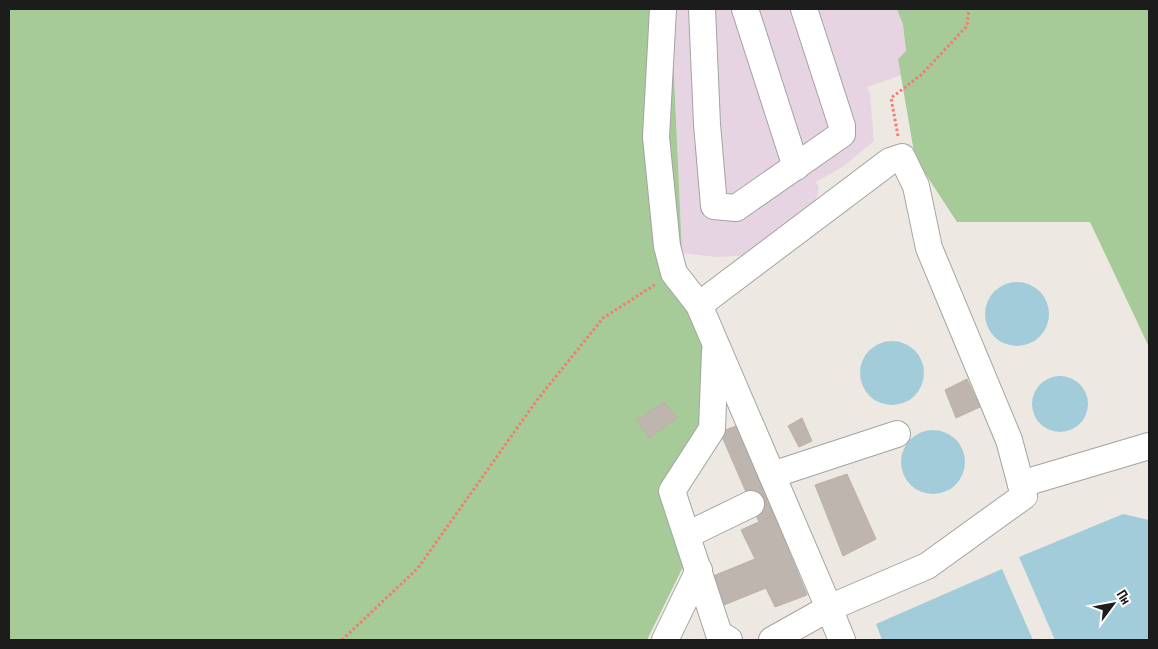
<svg xmlns="http://www.w3.org/2000/svg" width="1158" height="649" viewBox="0 0 1158 649" font-family="'PT Sans Narrow',sans-serif">
  <rect width="100%" height="100%" fill="#ede9e2"/>
  <polygon fill="#e6d4e2" points="671,9 897,9 903,25 906,52 898,59 902,75 867,87 870,95 874,141 844,166 816,182 819,187 815,206 756,255 716,257 682,253"/>
  <g fill="#a6cb98">
    <polygon points="9,9 671,9 682,253 712,342 700,433 671,486 689,560 682,569 647,640 9,640"/>
    <polygon points="897,9 1149,9 1149,347 1090,222 957,222 915,158 898,59 906,51 903,25"/>
  </g>
  <g fill="#a3ccda">
    <circle cx="1017" cy="314" r="32"/>
    <circle cx="892" cy="373" r="32"/>
    <circle cx="1060" cy="404" r="28"/>
    <circle cx="933" cy="462" r="32"/>
    <polygon points="1123,514 1149,520 1149,640 1055,640 1019,557"/>
    <polygon points="1002,569 1033,640 882,640 876,624"/>
  </g>
  <g fill="#bdb5ae" stroke="#beb0a5">
    <polygon points="967,379 980,407 956,418 945,390"/>
    <polygon points="664,402 677,418 649,438 636,420"/>
    <polygon points="802,418 812,441 799,447 788,426"/>
    <polygon points="736,426 774,515 759,522 720,432"/>
    <polygon points="847,474 876,539 843,556 815,485"/>
    <polygon points="774,515 807,595 775,607 766,588 724,605 713,576 755,559 741,530"/>
  </g>
  <g fill="none" stroke-linecap="round" stroke-linejoin="round">
    <g stroke="#a3a3a3" stroke-width="28">
      <g id="minor">
        <polyline points="663,9 656,137 667,246 674,273 699,305 829,608 927,566 1024,496 1009,440 929,248 916,186 902,157 890,161 699,305"/>
        <polyline points="702,9 707,124 714,206 736,208 842,134 842,126 804,9"/>
        <polyline points="745,9 796,167"/>
        <polyline points="715,351 712,429 672,491 719,634 729,640"/>
        <polyline points="772,475 897,434"/>
        <polyline points="1021,484 1149,446"/>
        <polyline points="687,535 751,504"/>
        <polyline points="665,640 699,570"/>
        <polyline points="772,640 829,608 842,640"/>
      </g>
    </g>
    <g stroke="#f47c6b" stroke-width="3" stroke-dasharray="2.5 2.5" stroke-linecap="butt">
      <polyline points="898,136 891,98 921,75 967,26 969,9"/>
      <polyline points="342,640 418,568 537,400 603,318 656,284"/>
    </g>
    <use href="#minor" stroke="#fff" stroke-width="26"/>
  </g>
  <rect width="1158" height="649" fill="none" stroke="#1c1c1c" stroke-width="20"/>
  <g transform="translate(1113 604) rotate(58)" stroke="#ffffff" stroke-width="4" paint-order="stroke">
  <path d="M0-4L9 19L0 12L-9 19Z" fill="#1c1c1c"/>
  <text y="-8" font-size="14" font-weight="bold" text-anchor="middle" fill="#1c1c1c">Пн</text>
  </g>
</svg>
